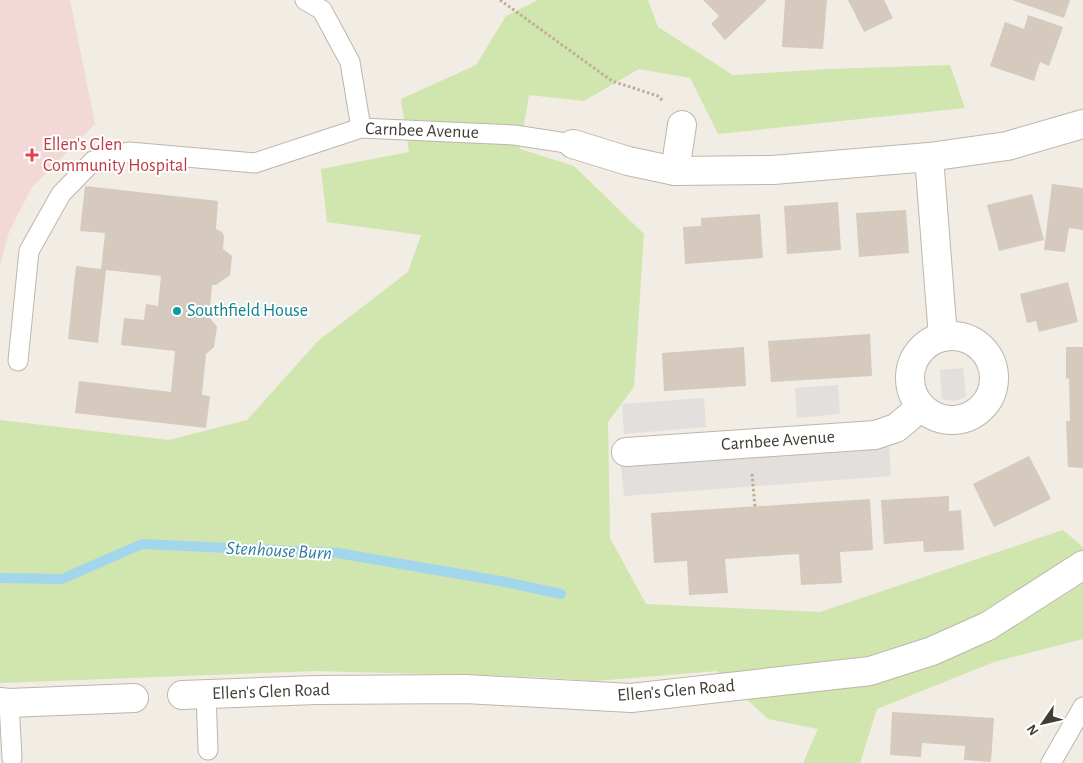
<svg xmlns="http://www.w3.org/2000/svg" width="1083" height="763" viewBox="0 0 1083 763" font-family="'Alegreya Sans',sans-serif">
  <rect width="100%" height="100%" fill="#f1ece4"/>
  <polygon fill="#f2d8d7" points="0,0 70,0 95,124 32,187 9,232 0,265"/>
  <polygon fill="#d1e5ae" points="538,0 648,0 658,27 733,75 829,69 950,65 965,108 718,134 690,78 639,69 584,101 529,95 520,149 574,166 644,234 634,387 608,422 610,538 646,604 820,612 1063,530 1083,547 1083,639 994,662 877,709 860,763 803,763 818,729 768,719 717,671 595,681 535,677 316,671 0,683 0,420 169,440 247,420 318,341 408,272 421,235 327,222 321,169 409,152 401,99 476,65 506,16"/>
  <g fill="#e2dfdc">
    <polygon points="963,368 966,397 954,401 942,399 940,370"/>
    <polygon points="838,385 840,414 797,418 795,388"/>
    <polygon points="704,398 706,427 624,434 622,404"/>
    <polygon points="889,446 891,476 624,496 621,466"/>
  </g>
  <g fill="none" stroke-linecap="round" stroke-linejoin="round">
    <polyline stroke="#a1d6ed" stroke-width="10" points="0,578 62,579 142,544 338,553 500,581 561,594"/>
  </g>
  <g fill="#d6c9bd">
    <polygon points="703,0 767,0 725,40 711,24 719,16"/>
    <polygon points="785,0 827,0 823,49 782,47"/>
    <polygon points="848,0 884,0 893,18 864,32"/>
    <polygon points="1012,0 1070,0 1064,18"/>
    <polygon points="1028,15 1063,27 1049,66 1040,62 1034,81 990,66 1005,22 1024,29"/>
    <polygon points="1052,184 1083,188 1083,230 1069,228 1065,252 1044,250"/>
    <polygon points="85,186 218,201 216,229 222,232 224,236 223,249 232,256 230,275 216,285 212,285 209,317 217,327 214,347 206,354 202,395 210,396 206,428 75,413 79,381 171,392 175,351 121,345 124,318 144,320 146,304 158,306 161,276 106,270 98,343 68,339 76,266 101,269 105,233 80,231"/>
    <polygon points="1032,194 1044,240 999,251 987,205"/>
    <polygon points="838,202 841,250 787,254 784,206"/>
    <polygon points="906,210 909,253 859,257 856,213"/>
    <polygon points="760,214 763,258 685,264 683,227 701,226 701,218"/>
    <polygon points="1068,282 1078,322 1039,332 1036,321 1027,323 1020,294"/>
    <polygon points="870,334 872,376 771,382 768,341"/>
    <polygon points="744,347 746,386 664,391 662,353"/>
    <polygon points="1066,347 1083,347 1083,468 1068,467 1066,421 1070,421 1069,378 1066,379"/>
    <polygon points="1029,456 1051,499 994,527 973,484"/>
    <polygon points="949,496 949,511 961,510 964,550 924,552 923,541 884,544 881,500"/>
    <polygon points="870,499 873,550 840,552 842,583 801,585 799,554 725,559 728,593 689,595 687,561 654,563 651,513"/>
    <polygon points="892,712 994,718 991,762 964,760 965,746 922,743 921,757 890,755"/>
  </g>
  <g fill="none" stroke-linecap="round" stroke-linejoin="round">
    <g stroke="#bfb6aa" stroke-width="21">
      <g id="lane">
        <polyline points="305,0 322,10 350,62 361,128"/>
        <polyline points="18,361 29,251 61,194 93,161 129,152 255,163 361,128 514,135 573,144"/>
        <polyline points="206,694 208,750"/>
        <polyline points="9,703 12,758"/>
        <polyline points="1051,763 1083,707"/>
      </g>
    </g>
    <g stroke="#bfb6aa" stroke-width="30">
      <g id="street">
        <polyline points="573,144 628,161 675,171 773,170 929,157 1007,146 1083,124"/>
        <polyline points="929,157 943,337"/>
        <polyline points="675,171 682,125"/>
        <circle cx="952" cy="378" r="42"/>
        <polyline points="626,452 875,435 896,428 921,407"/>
        <polyline points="182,695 317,690 465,689 631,698 870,671 932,651 988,626 1083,565"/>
        <polyline points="0,702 9,703 134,698"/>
      </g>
    </g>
    <g stroke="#bead99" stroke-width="3" stroke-dasharray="2.5 2.5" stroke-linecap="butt">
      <polyline points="500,0 612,81 658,96 663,101"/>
      <polyline points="752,474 755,507"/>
    </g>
    <use href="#lane" stroke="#fff" stroke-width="19"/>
    <use href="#street" stroke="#fff" stroke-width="28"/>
  </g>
  <path fill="#e0444e" stroke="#fff" stroke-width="2" d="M29.5 147.5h5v5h5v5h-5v5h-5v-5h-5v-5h5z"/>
  <circle fill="#0f9aa8" stroke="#fff" stroke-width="2" cx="177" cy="311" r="5"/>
  <g text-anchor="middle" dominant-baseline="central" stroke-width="4" stroke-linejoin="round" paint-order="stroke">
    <g font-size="18" fill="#433c34" stroke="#fff">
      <text transform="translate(422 131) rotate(2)">Carnbee Avenue</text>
      <text transform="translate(778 441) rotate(-4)">Carnbee Avenue</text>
      <text transform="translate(676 691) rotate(-5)">Ellen's Glen Road</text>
      <text transform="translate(271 692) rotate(-2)">Ellen's Glen Road</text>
    </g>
    <g font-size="18" fill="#be3a42" stroke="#fff" text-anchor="start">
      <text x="43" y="145">Ellen's Glen<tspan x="43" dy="21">Community Hospital</tspan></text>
    </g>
    <g font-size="18" fill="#0d838f" stroke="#fff" text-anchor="start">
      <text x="187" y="311">Southfield House</text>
    </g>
    <g font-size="19" font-style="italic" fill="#307ea3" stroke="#fff">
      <text transform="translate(279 551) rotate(3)">Stenhouse Burn</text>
    </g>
  </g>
  <g transform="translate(1043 723) rotate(236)" stroke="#ffffff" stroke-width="4" paint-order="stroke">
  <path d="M0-4L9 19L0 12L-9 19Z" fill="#433c34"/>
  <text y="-8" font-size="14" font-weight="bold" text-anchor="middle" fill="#433c34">N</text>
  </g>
</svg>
